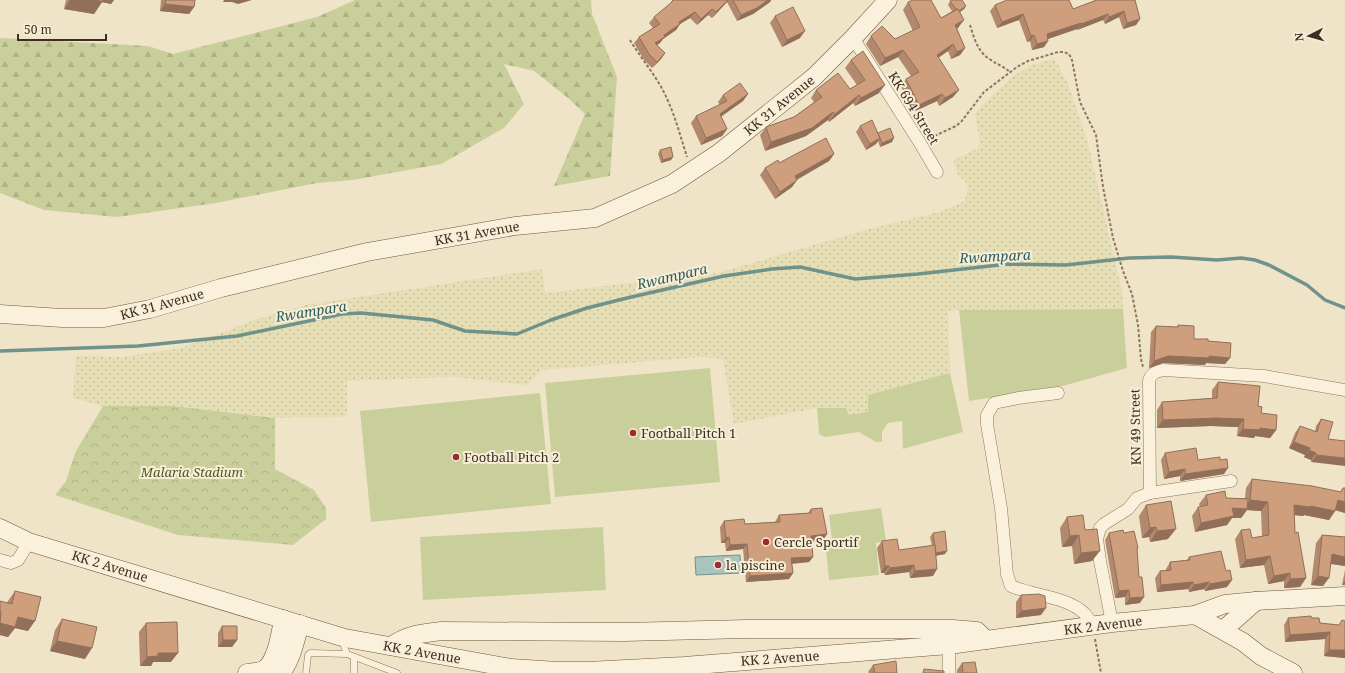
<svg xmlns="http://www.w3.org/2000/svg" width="1345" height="673" viewBox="0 0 1345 673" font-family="'Noto Serif',serif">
  <defs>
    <pattern id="farmland-dots" width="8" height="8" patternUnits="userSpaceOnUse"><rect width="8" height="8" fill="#e6deb5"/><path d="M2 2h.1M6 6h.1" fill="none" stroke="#c6bf9b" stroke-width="1.8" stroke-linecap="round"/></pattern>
    <pattern id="forest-firs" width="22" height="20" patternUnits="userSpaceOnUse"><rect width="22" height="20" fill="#c9cf9b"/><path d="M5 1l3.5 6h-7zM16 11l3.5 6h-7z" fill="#aeb285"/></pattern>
    <pattern id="park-crowns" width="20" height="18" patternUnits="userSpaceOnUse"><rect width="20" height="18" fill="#c9cf9b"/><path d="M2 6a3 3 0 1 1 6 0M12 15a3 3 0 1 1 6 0" fill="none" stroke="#aeb285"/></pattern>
  </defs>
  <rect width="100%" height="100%" fill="#f0e4c8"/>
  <polygon fill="url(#farmland-dots)" points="1052,59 1057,63 1069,86 1087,139 1122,291 1123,309 959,310 948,311 950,373 868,395 869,412 849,416 846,408 817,408 734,424 723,359 703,357 541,370 527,385 453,377 347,381 347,417 275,418 173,406 103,406 73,398 76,356 122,357 181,348 254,320 306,305 542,269 545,293 717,273 869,229 939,212 965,201 968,184 958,175 954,161 958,158 978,148 980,143 975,114 981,106 1013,76 1031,65"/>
  <g fill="#c9cf9b">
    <polygon points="1123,309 1127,368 1063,386 969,401 959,310"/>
    <polygon points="710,368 720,482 555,497 545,383"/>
    <polygon points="950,373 963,432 903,449 902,421 888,423 882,432 882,442 876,442 859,432 825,437 819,434 817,408 846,408 849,415 868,412 868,395"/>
    <polygon points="540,393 551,504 371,522 360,411"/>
    <polygon points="881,508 886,541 876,543 879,575 829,580 826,548 833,547 829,515"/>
    <polygon points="603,527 606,590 423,600 420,537"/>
  </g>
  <polygon fill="url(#forest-firs)" points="355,0 591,0 592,14 617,77 610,176 554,186 585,114 568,98 534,71 504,64 524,104 504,128 441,164 353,180 317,183 216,203 117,217 44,210 0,193 0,38 148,46 173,54 317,17"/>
  <polygon fill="url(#park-crowns)" points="103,406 173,406 275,418 275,469 314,490 326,508 326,519 293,545 178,535 55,495 66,481 75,453"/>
  <polygon fill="#a9c4bc" stroke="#6f938a" points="740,555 741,573 696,575 695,557"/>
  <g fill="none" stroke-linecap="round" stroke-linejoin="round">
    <polyline stroke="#6f938a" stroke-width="3.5" points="0,351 138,346 237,336 342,314 361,313 433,320 465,331 517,334 551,320 587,308 627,298 724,276 772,269 800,267 855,279 918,274 1008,264 1066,265 1129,258 1171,257 1217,260 1241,258 1255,260 1269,265 1307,285 1325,300 1345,308"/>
    <g stroke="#8d765c" stroke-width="7">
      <g id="lane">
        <polyline points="345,639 344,646 347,654 397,673"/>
        <polyline points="306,673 308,655 310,653 347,654"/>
        <polyline points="354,673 354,657"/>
      </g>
    </g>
    <g stroke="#8d765c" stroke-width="13">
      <g id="street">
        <polyline points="853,38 920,143 937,172"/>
        <path d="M1058,393L1018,398L994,403L987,415V424L1001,508L1007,574L1011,586C1033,596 1066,596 1084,613C1087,616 1090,621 1093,625"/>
        <polyline points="1150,493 1231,481"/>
        <polyline points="0,560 11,563 18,560 29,542"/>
        <path d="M1112,623L1100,561L1097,539L1100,528L1104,524L1128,509L1137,498L1150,493L1149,381C1151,373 1156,372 1163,370L1264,376L1345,390"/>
        <polyline points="949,645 949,673"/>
      </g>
    </g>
    <g stroke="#6f573f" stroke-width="19">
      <g id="secondary">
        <polyline points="0,314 62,318 104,318 150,309 221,288 367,252 515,226 595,218 672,184 719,153 814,77 853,38 888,0"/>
        <polyline points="0,528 29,542 345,638 511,668 558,671 587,671 684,666 949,645 1112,623 1195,615 1243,642 1261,656 1293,673"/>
        <polyline points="1195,615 1225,604 1256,601 1345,596"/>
        <polyline points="1223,630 1256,601"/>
        <path d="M391,646C409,634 419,634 441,631L624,632L747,629H953L977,631L986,640"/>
        <path d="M247,673C253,672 261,672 265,669C276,661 281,632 283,619"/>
        <path d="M281,673C292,659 295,641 300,624"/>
      </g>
    </g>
    <g stroke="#8d765c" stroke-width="2" stroke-dasharray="3 2" stroke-linecap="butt">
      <path d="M970,25C974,38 978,53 991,60C998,65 1003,66 1010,72"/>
      <path d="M630,40C642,60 659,79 668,101C676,119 681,138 687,157"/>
      <polyline points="930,138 956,126 961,122 984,92 1017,67 1028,61 1058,52 1064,52 1069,54 1072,60 1080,102 1096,135 1103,187 1113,238 1123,271 1132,294 1138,325 1141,359 1143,367"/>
      <polyline points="1095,639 1101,673"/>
    </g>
    <use href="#lane" stroke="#faf1dc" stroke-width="6"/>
    <use href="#street" stroke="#faf1dc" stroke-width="12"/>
    <use href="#secondary" stroke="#faf1dc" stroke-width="18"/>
  </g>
  <g fill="#b2896c">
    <polygon points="66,0 114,0 111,4 102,2 94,14 64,9"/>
    <polygon points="161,0 195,0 194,7 189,14 160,11"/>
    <polygon points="673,0 771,0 770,2 753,14 737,21 727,2 712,18 708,15 697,25 690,18 680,24 676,30 663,39 660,43 657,45 665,53 661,59 652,68 644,60 634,43 639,37 653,28 649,23 654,17 669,5"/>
    <polygon points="1095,0 1135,0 1140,19 1136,25 1123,29 1119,17 1105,24 1103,20 1077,30 1077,29 1048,39 1048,41 1044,47 1032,50 1030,41 1027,42 1019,20 997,28 990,11 995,5 1073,9 1096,0"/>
    <polygon points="950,1 966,6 964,9 960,12 958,28 957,28 965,48 960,55 951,59 948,51 938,58 959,90 953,97 939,106 937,101 913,112 901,86 906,79 911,76 898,57 880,66 866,44 871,36 895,39 913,31 903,10 908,2 941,18 952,11 948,5"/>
    <polygon points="775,16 800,38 782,47 770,23"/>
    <polygon points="851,60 879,93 855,106 853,103 829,122 828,120 806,136 765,151 760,135 766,127 794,117 814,102 811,98 816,90 850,89 857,85 845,68"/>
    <polygon points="748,94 743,101 721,116 727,129 722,136 701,145 691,123 696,116 720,105 718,102 723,95"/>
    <polygon points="860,126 878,133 892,142 880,147 878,141 876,144 866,150 856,132"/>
    <polygon points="660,150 671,160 661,163 658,154"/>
    <polygon points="834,154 829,161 797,180 792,187 775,199 760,175 765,168 779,163"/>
    <polygon points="1178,325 1194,339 1208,341 1230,358 1225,364 1206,363 1205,365 1163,363 1149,368 1151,332 1156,326 1177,327"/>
    <polygon points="1218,382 1258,406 1261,413 1276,430 1270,438 1255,436 1254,438 1237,436 1238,427 1211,426 1157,428 1157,410 1162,402 1212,398 1212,390"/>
    <polygon points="1321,419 1328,439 1311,462 1311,460 1304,457 1305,455 1289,448 1295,433 1300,426 1315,432 1316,426"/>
    <polygon points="1165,453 1198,460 1220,460 1224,474 1180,481 1180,476 1164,479 1161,460"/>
    <polygon points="1252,479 1340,492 1343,488 1345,488 1345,513 1336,510 1329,520 1304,515 1303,516 1294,515 1295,533 1306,578 1300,587 1284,588 1284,581 1268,584 1264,565 1240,568 1235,539 1241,530 1252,538 1262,536 1261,511 1247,510 1241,518 1232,518 1227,525 1195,532 1192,516 1198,507 1200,507 1199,504 1206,495 1226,498 1245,498 1246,488"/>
    <polygon points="1146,505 1168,539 1150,542 1149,537 1142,538 1139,516"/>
    <polygon points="811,509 827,534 823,540 811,542 813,557 809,562 792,564 793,573 789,579 746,582 743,549 726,551 725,543 721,543 720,527 724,521 745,524 775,522 779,515 808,513"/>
    <polygon points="1067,517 1085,530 1092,561 1074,564 1072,546 1062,547 1060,528"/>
    <polygon points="933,533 945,554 936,556 933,576 910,578 909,572 885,575 884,573 881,573 877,548 882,541 899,550 932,546 930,537"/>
    <polygon points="1109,533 1124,533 1138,548 1137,550 1140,603 1125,605 1125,597 1115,598 1105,540"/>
    <polygon points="1322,535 1345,537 1345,566 1331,564 1323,586 1311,585 1316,543"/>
    <polygon points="1189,557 1227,587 1205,591 1204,589 1189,592 1188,589 1157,592 1155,578 1160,571 1166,570 1166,569 1170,562 1187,560"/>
    <polygon points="1345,570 1345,585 1342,585"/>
    <polygon points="15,591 28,631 15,628 8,637 0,635 0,601 7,603 8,601"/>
    <polygon points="1021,595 1041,615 1016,618 1016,602"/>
    <polygon points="1288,618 1312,618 1320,623 1339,625 1345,621 1345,658 1324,656 1325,639 1285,642 1284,625"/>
    <polygon points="62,619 85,659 50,651 55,630"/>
    <polygon points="146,623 171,662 153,662 151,666 140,666 139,632"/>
    <polygon points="222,626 237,640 232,647 218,647 218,633"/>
    <polygon points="962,663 977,673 957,673 957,670"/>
    <polygon points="873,665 897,673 869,673 868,672"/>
  </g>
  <g fill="#916f58">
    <polygon points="70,0 114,0 111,4 102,2 94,14 64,9"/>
    <polygon points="224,0 252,0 238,4 232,2 223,2"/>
    <polygon points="728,0 729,0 727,2 712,18 716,12"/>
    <polygon points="768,0 771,0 770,2 753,14 737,21 741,15"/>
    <polygon points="165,4 194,7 189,14 160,11"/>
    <polygon points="966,6 964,9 955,16 958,12"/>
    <polygon points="712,9 708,15 697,25 701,19"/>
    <polygon points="1124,11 1119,17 1105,24 1109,17"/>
    <polygon points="695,12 690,18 680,24 676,30 663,39 660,43 651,49 655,43 679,22"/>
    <polygon points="1023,14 1019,20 997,28 1002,22"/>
    <polygon points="1108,14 1103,20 1077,30 1081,24"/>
    <polygon points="1140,19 1136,25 1123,29 1127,23"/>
    <polygon points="964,20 958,28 950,32 955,25"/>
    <polygon points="1081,23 1077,29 1042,41 1047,34"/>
    <polygon points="805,31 800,38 782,47 787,40"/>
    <polygon points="1034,35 1030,41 1027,42 1031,36"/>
    <polygon points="1048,41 1044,47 1032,50 1037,44"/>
    <polygon points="953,44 948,51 932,62 937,55"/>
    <polygon points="965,48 960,55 951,59 957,52"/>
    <polygon points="903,50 898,57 880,66 885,58"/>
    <polygon points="665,53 661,59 652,68 657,62"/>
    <polygon points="885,85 879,93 855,106 861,98"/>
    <polygon points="959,90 953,97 939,106 945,98"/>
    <polygon points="748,94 743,101 715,121 720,114"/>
    <polygon points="942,94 937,101 913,112 919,105"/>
    <polygon points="859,95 853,103 829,122 835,114"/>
    <polygon points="833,112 828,120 806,136 765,151 771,142"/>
    <polygon points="727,129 722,136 701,145 706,138"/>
    <polygon points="880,138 876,144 866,150 870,144"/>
    <polygon points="894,138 892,142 880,147 882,143"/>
    <polygon points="834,154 829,161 790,183 795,176"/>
    <polygon points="673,157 671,160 661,163 663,160"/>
    <polygon points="797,180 792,187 775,199 780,192"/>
    <polygon points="1168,356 1209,356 1230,358 1225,364 1206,363 1205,365 1163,363 1149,368 1154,361"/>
    <polygon points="1217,418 1244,419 1238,427 1211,426 1157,428 1163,420"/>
    <polygon points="1260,428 1276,430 1270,438 1255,436 1254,438 1237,436 1243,429"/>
    <polygon points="1294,442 1310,448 1305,455 1289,448"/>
    <polygon points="1309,450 1316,453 1311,460 1304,457"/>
    <polygon points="1316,455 1345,458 1345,466 1311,462"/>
    <polygon points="1228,468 1224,474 1180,481 1185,474"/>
    <polygon points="1185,469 1180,476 1164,479 1169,472"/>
    <polygon points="1250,500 1268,502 1261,511 1247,510 1241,518 1232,518 1227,525 1195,532 1201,523 1232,508 1244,509"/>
    <polygon points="1338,500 1345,502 1345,513 1331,509"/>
    <polygon points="1294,505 1310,506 1335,511 1329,520 1304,515 1303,516 1287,514"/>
    <polygon points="1156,527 1149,537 1142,538 1150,528"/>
    <polygon points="1176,529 1168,539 1150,542 1157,531"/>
    <polygon points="827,534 823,540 807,542 811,536"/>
    <polygon points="1079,535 1072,546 1062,547 1070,536"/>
    <polygon points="729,537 725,543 721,543 726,538"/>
    <polygon points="747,544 743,549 726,551 730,545"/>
    <polygon points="947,551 945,554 933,556 935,553"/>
    <polygon points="1100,551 1092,561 1074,564 1081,553"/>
    <polygon points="1332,554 1345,557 1345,566 1326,563"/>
    <polygon points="1270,556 1264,565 1240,568 1246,560"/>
    <polygon points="813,557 809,562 787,564 791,558"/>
    <polygon points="914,565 909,572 885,575 890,568"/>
    <polygon points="885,566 889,566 884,573 881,573"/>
    <polygon points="937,569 933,576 910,578 915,571"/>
    <polygon points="793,573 789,579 746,582 750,576"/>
    <polygon points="1290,573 1284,581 1268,584 1274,576"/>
    <polygon points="1318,576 1329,578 1323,586 1311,585"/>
    <polygon points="1306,578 1300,587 1284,588 1290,579"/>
    <polygon points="1232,580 1227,587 1205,591 1210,584"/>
    <polygon points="1345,581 1345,585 1342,585"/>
    <polygon points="1193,582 1188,589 1157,592 1161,585"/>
    <polygon points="1209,582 1204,589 1189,592 1194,585"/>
    <polygon points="1129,590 1125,597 1115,598 1119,591"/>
    <polygon points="1144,597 1140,603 1125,605 1130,598"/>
    <polygon points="1046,608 1041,615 1016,618 1021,611"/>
    <polygon points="18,617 35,621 28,631 15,628 8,637 0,635 0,623"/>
    <polygon points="1330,632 1325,639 1285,642 1290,635"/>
    <polygon points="223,640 237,640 232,647 218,647"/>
    <polygon points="57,641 92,648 85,659 50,651"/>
    <polygon points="1329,650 1345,650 1345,658 1324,656"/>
    <polygon points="158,653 178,653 171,662 153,662 151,666 140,666 147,657"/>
  </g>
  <g fill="#cf9f7d" stroke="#916f58">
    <polygon points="93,0 103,0 103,2"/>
    <polygon points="166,0 195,0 194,7 165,4"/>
    <polygon points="673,0 728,0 716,12 712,9 701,19 695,12 679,22 680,24 664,35 665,37 655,43 665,53 657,62 649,54 639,37 660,24 654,17 672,2 672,1"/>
    <polygon points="733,0 768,0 757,8 741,15"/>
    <polygon points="913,0 931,0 941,18 958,9 964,20 955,25 965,48 957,52 953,44 937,55 959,90 945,98 942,94 919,105 906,79 919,72 903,50 885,58 871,36 882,26 895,39 920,27 908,2"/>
    <polygon points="952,0 962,0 966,6 959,11 958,9 956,9 950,1"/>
    <polygon points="1007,0 1069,0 1073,9 1097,0 1135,0 1140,19 1127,23 1124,11 1109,17 1108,14 1081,24 1081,23 1047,34 1048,41 1037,44 1034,35 1031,36 1023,14 1002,22 995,5"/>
    <polygon points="793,7 805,31 787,40 775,16"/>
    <polygon points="863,51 885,85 861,98 859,95 835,114 833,112 812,128 771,142 766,127 794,117 822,97 816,90 838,73 850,89 865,80 851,60"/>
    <polygon points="740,83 748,94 720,114 727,129 706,138 696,116 727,101 723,95"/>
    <polygon points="872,120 880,138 870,144 860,126"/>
    <polygon points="890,128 894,138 882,143 878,133"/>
    <polygon points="826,138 834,154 795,176 797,180 780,192 765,168 778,160 779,163"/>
    <polygon points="671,147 673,157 663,160 660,150"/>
    <polygon points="1178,325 1194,326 1194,339 1208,339 1208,341 1231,343 1230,358 1209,356 1209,358 1168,356 1154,361 1156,326 1178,327"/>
    <polygon points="1218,382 1260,386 1258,406 1262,407 1261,413 1277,415 1276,430 1260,428 1259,430 1243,429 1244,419 1217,418 1163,420 1162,402 1217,398"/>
    <polygon points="1321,419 1333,422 1328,439 1345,441 1345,458 1316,455 1316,453 1309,450 1310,448 1294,442 1300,426 1317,432"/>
    <polygon points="1196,448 1198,460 1220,457 1220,460 1227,459 1228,468 1185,474 1185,469 1169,472 1165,453"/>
    <polygon points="1252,479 1312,486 1341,492 1343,488 1345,488 1345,502 1338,500 1335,511 1310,506 1310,507 1294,505 1295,533 1298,532 1306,578 1290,579 1290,573 1274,576 1270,556 1246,560 1241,530 1250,529 1252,538 1269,535 1268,502 1250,500"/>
    <polygon points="1225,491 1226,498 1248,499 1247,509 1232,508 1234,516 1201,523 1198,507 1208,505 1206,495"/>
    <polygon points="1171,501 1176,529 1157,531 1156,527 1150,528 1146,505"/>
    <polygon points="822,508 827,534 811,536 813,557 791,558 793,573 750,576 747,544 730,545 729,537 726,538 724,521 744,519 745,524 780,522 779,515 811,513 811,509"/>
    <polygon points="1083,515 1085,530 1097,529 1100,551 1081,553 1079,535 1070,536 1067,517"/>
    <polygon points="1123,530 1124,533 1134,531 1138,548 1137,548 1139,577 1142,577 1144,597 1130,598 1129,590 1119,591 1109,533"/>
    <polygon points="945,531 947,551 936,553 933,533"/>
    <polygon points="1322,535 1345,537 1345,557 1332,554 1329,578 1318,576"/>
    <polygon points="897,539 899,550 935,545 937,569 915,571 914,565 890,568 889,566 885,566 882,541"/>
    <polygon points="1221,551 1226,571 1230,570 1232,580 1210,584 1209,582 1194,585 1193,582 1161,585 1160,571 1171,570 1170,562 1190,560 1189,557"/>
    <polygon points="15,591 41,597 35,621 18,617 15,627 0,623 1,612 0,612 0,601 12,604"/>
    <polygon points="1039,594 1045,596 1046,608 1021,611 1021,595"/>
    <polygon points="1311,616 1312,618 1319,618 1320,623 1339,625 1342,620 1345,621 1345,650 1329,650 1330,632 1290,635 1288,618"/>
    <polygon points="62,619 97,627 92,648 57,641"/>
    <polygon points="177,622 178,653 158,653 158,656 147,657 146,623"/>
    <polygon points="222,626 237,626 237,640 223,640"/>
    <polygon points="896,661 897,673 875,673 873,665"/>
    <polygon points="975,662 977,673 963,673 962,663"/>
    <polygon points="924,669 944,671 944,673 923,673"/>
  </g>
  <g fill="#9e2a2b" stroke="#f7eed8" stroke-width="1.5">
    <circle cx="633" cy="433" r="4"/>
    <circle cx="456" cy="457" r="4"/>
    <circle cx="766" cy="542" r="4"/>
    <circle cx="718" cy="565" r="4"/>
  </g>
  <g text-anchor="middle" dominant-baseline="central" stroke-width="4" stroke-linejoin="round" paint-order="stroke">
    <g font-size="13" fill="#3d2e20" stroke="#f7eed8">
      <text transform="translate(779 105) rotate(-39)">KK 31 Avenue</text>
      <text transform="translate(914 108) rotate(58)">KK 694 Street</text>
      <text transform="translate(477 233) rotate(-10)">KK 31 Avenue</text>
      <text transform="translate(162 304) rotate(-15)">KK 31 Avenue</text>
      <text transform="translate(1135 427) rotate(-91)">KN 49 Street</text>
      <text transform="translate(110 566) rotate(17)">KK 2 Avenue</text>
      <text transform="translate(1103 625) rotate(-7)">KK 2 Avenue</text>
      <text transform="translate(422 652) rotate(10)">KK 2 Avenue</text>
      <text transform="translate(780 658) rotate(-4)">KK 2 Avenue</text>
    </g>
    <g font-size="13" fill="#3d2e20" stroke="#f7eed8" text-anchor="start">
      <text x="641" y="433">Football Pitch 1</text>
      <text x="464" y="457">Football Pitch 2</text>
      <text x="774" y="542">Cercle Sportif</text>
      <text x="726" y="565">la piscine</text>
    </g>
    <g font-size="13" font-style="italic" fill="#4d5a26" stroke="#f7eed8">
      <text x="192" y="472">Malaria Stadium</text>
    </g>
    <g font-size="14" font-style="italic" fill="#2f5d5a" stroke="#f7eed8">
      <text transform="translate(995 256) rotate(-3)">Rwampara</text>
      <text transform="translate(672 276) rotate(-13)">Rwampara</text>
      <text transform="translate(311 311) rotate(-9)">Rwampara</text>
    </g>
  </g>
  <g transform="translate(1309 36) rotate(264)" stroke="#f7eed8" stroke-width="3" paint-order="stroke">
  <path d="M0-3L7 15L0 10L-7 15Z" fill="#3d2e20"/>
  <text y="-6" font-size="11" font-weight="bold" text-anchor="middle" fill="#3d2e20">N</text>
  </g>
  <path d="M18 34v6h88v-6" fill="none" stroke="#3d2e20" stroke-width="2"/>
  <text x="24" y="34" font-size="12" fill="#3d2e20" stroke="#f7eed8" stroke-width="3" paint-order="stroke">50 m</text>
</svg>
